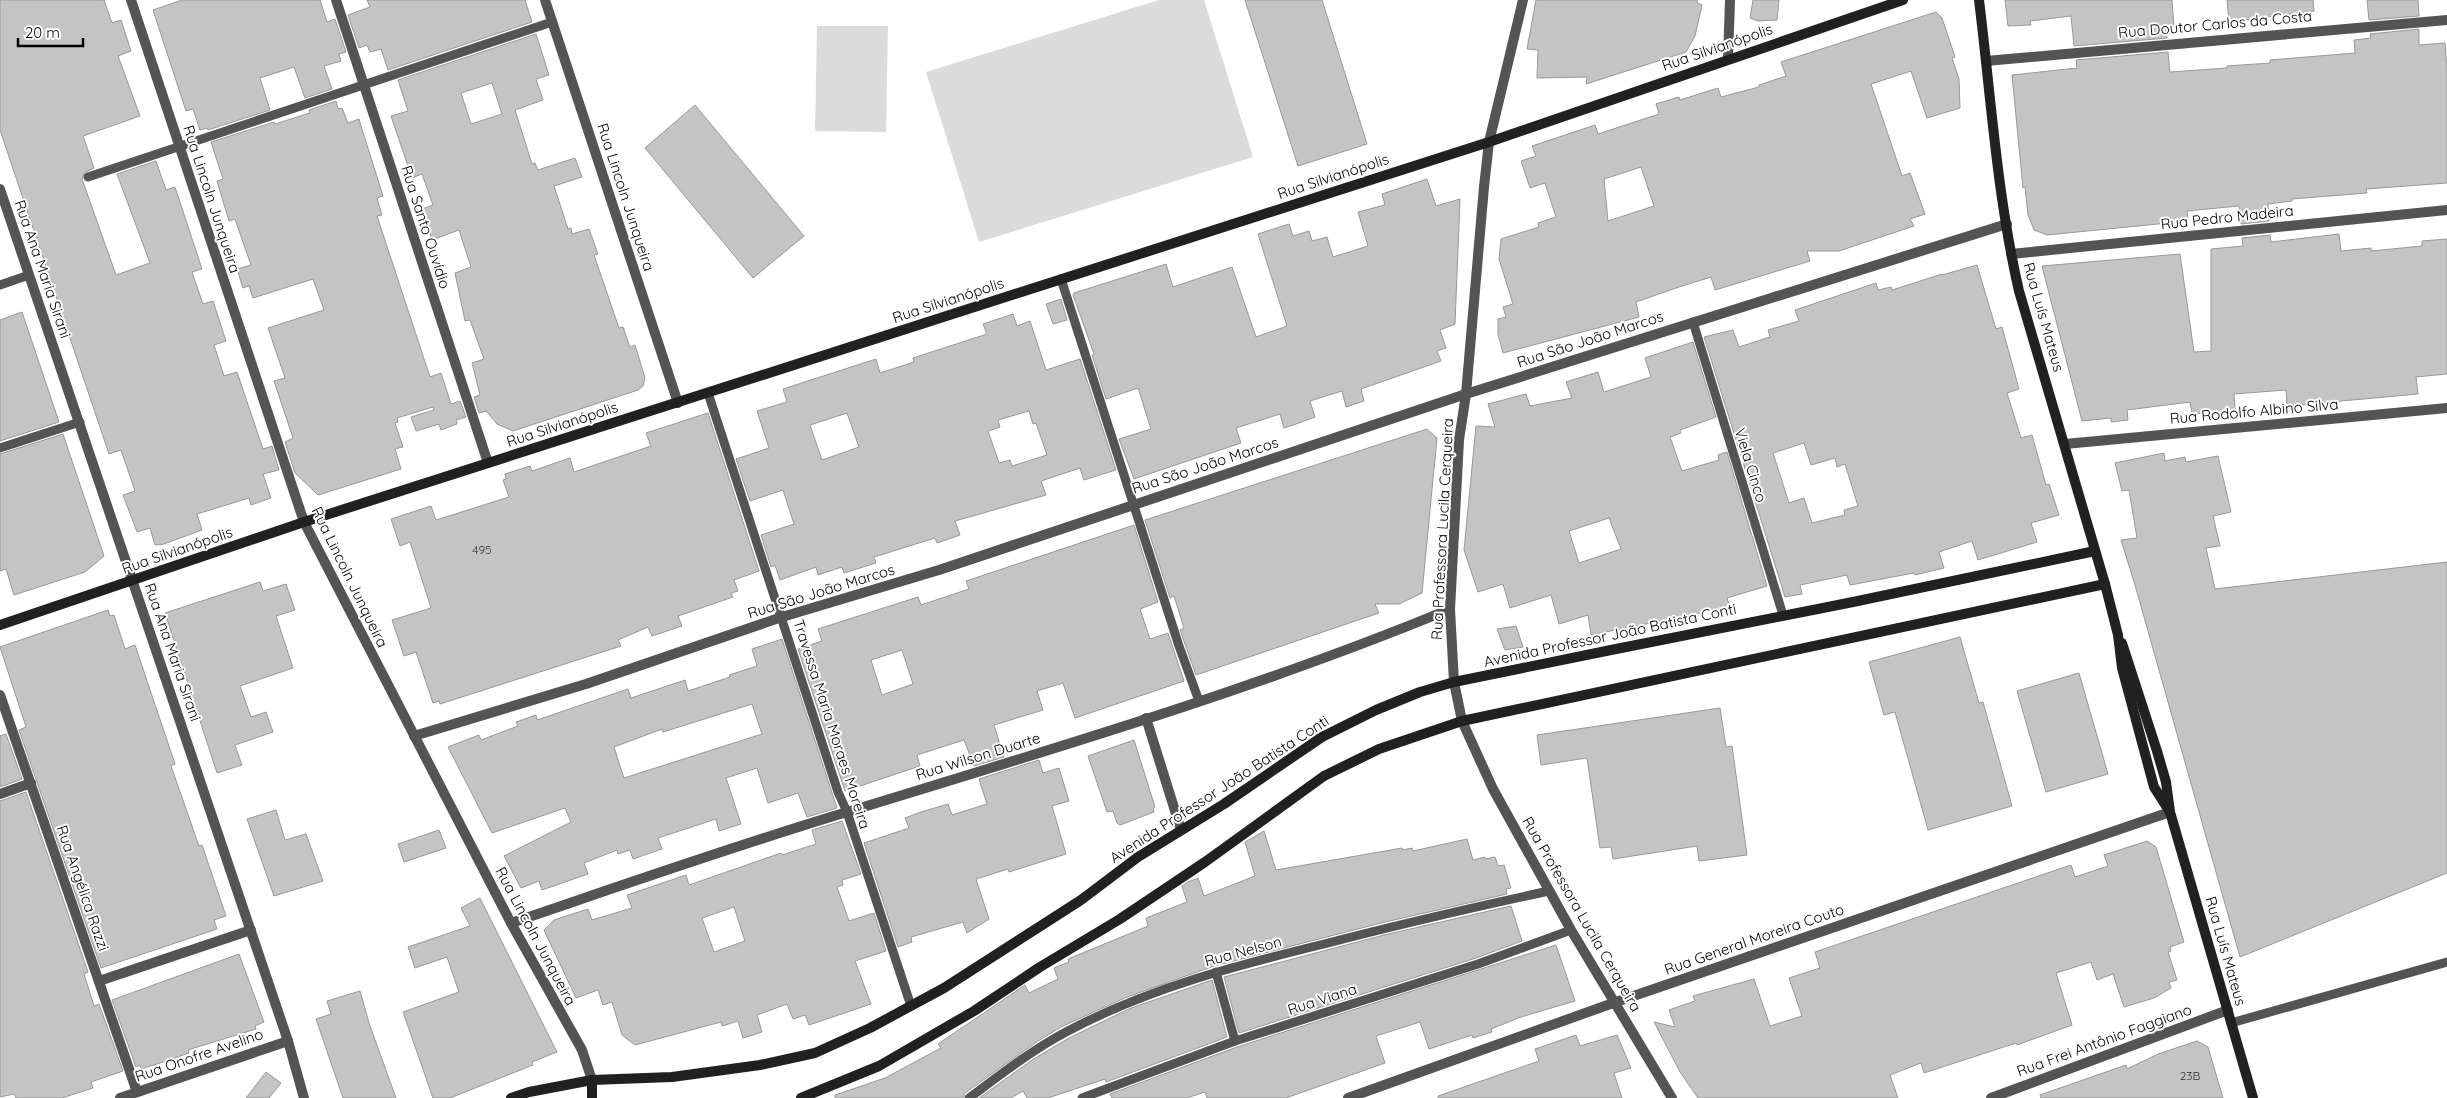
<svg xmlns="http://www.w3.org/2000/svg" width="2447" height="1098" viewBox="0 0 2447 1098" font-family="Quicksand,sans-serif">
  <rect width="100%" height="100%" fill="#fff"/>
  <g fill="#dbdbdb">
    <polygon points="1159,0 1204,0 1253,157 979,242 926,72"/>
    <polygon points="817,26 888,26 886,132 815,131"/>
  </g>
  <g fill="#c4c4c4" stroke="#989898" fill-rule="evenodd">
    <polygon points="0,0 104,0 112,23 121,20 131,51 118,56 140,116 83,136 94,168 84,173 82,179 116,275 150,263 117,174 156,161 166,190 175,187 202,269 192,272 203,304 213,301 226,341 214,345 224,376 237,372 263,449 272,446 279,470 263,474 271,498 251,505 249,498 197,514 202,530 164,544 155,545 150,528 137,532 123,495 135,491 121,450 109,454 0,130"/>
    <polygon points="182,0 320,0 327,22 335,19 346,52 339,54 341,61 324,66 332,89 305,98 294,67 260,78 270,110 208,130 207,128 200,130 193,109 186,111 153,10"/>
    <polygon points="367,0 525,0 532,22 388,70 381,49 370,52 367,45 359,48 348,15 370,7"/>
    <polygon points="1245,0 1322,0 1367,144 1298,166"/>
    <polygon points="1536,0 1697,0 1697,3 1702,5 1695,36 1686,52 1586,84 1587,77 1537,78 1538,50 1527,49"/>
    <polygon points="1753,0 1779,0 1777,20 1758,21 1750,18"/>
    <polygon points="2005,0 2172,0 2174,27 2166,28 2167,38 2074,46 2071,16 2030,21 2031,25 2008,26"/>
    <polygon points="2227,0 2313,0 2314,11 2229,22"/>
    <polygon points="2367,0 2418,0 2419,16 2369,20"/>
    <path d="M1936,12L1942,18L1955,57L1952,58L1959,79L1960,108L1927,118L1911,71L1871,84L1902,176L1910,173L1925,214L1910,219L1914,226L1839,251H1807L1810,261L1715,290L1711,277L1676,288L1636,302L1639,317L1503,353L1498,334V319L1506,317L1503,307L1513,304L1499,259L1501,239L1539,227L1538,223L1556,217L1545,183L1530,188L1521,161L1536,156L1532,146L1595,125L1598,134L1659,114L1656,104L1679,97L1680,100L1718,88L1721,97L1759,87V85L1786,76L1781,62ZM1641,167L1654,206L1608,221L1604,179Z"/>
    <polygon points="2419,29 2419,45 2445,43 2447,67 2447,183 2366,189 2367,193 2292,199 2292,201 2268,204 2269,221 2241,224 2239,206 2187,211 2188,221 2047,235 2034,230 2028,215 2025,187 2023,188 2012,75 2077,68 2076,60 2168,52 2170,72 2227,68 2227,66 2270,63 2270,60 2355,53 2354,40 2371,38 2370,34"/>
    <path d="M536,34L549,75L536,79L543,100L515,110L532,164L535,163L538,170L575,158L582,177L554,186L568,229L571,228L572,234L589,229L598,254L594,255L619,328L623,327L630,347L635,345L645,378L643,386L638,390L513,431L497,424L486,411L479,413L474,397L480,395L472,363L484,359L470,320L465,321L455,273L471,267L459,230L432,240L422,209L433,205L422,174L412,178L391,116L408,111L398,80ZM492,83L502,114L471,124L461,93Z"/>
    <polygon points="336,101 338,109 342,108 348,123 359,119 361,126 383,196 377,198 382,215 377,216 430,377 441,373 451,404 460,401 466,417 456,420 457,424 441,430 439,424 416,431 411,417 434,410 433,407 397,418 398,422 395,423 403,447 395,449 401,469 318,495 295,473 285,442 293,438 274,381 285,378 268,328 324,310 313,279 253,298 249,286 243,288 237,269 251,265 235,219 229,221 217,181 223,179 211,142 274,122 275,124 310,113 309,110"/>
    <polygon points="695,105 804,236 753,278 645,148"/>
    <polygon points="1427,179 1436,206 1460,199 1455,324 1440,330 1446,348 1437,351 1441,361 1361,389 1364,401 1346,407 1342,391 1310,401 1315,417 1299,423 1284,428 1280,414 1236,428 1241,443 1134,479 1119,439 1151,429 1138,388 1106,399 1092,355 1094,354 1073,295 1074,293 1166,264 1173,287 1232,267 1256,337 1287,326 1258,234 1289,224 1293,236 1309,231 1312,241 1327,237 1333,257 1368,246 1358,212 1385,205 1382,194"/>
    <polygon points="2339,234 2341,251 2371,248 2371,251 2422,246 2422,241 2447,239 2447,374 2416,377 2418,394 2287,406 2286,390 2234,394 2235,411 2192,414 2190,402 2127,410 2128,420 2111,422 2111,418 2082,421 2042,266 2180,254 2194,352 2211,351 2211,249 2243,246 2242,238 2270,235 2271,242"/>
    <path d="M1977,265L1996,329L2002,327L2019,389L2007,393L2021,438L2032,435L2046,485L2049,484L2059,515L2031,523L2037,542L1978,560L1972,541L1939,552L1944,568L1915,575L1914,573L1850,585L1847,575L1800,585L1802,594L1785,597L1704,337L1733,330L1739,347L1770,337L1768,330L1799,321L1795,310L1876,283L1878,290L1891,287L1892,290L1942,274V275ZM1804,443L1811,465L1835,458L1837,467L1845,464L1858,506L1844,510L1845,515L1812,523L1804,498L1789,503L1773,453Z"/>
    <polygon points="1061,299 1067,320 1053,324 1046,304"/>
    <polygon points="22,312 59,422 0,441 0,320"/>
    <path d="M1013,314L1017,326L1030,321L1046,370L1080,359L1116,470L1084,480L1080,468L1041,481L1046,495L955,521L960,535L937,543L935,538L874,557L876,563L844,573L842,567L818,575L816,567L780,580L775,565L771,567L761,535L794,524L783,490L750,501L736,459L769,448L757,411L787,402L783,389L876,359L880,373L914,362L913,358L987,334L983,324ZM1029,411L1033,424L1036,423L1047,455L1012,466L1010,460L999,463L988,431L1000,427L998,420ZM847,413L859,447L822,460L810,425Z"/>
    <path d="M1693,342L1716,417L1680,430L1681,433L1670,437L1682,471L1719,460L1718,455L1727,452L1767,586L1727,598L1730,607L1591,635L1588,615L1559,624L1551,595L1510,608L1503,584L1478,592L1464,550L1476,426L1495,427L1488,404L1526,394L1530,406L1572,398L1566,382L1598,372L1604,392L1651,377L1645,358ZM1609,518L1621,549L1579,563L1569,531Z"/>
    <polygon points="708,413 759,571 734,580 738,591 731,593 733,597 678,616 682,626 652,636 648,627 618,640 621,646 440,704 439,701 433,703 416,652 404,656 392,620 431,608 410,542 400,546 391,519 431,506 436,520 509,497 503,480 506,479 505,474 530,466 532,471 570,458 574,472 651,446 646,433"/>
    <polygon points="1427,429 1437,438 1422,593 1399,604 1375,604 1379,613 1196,675 1180,630 1184,628 1174,596 1170,598 1145,520"/>
    <polygon points="63,434 104,556 85,572 14,595 6,569 0,571 0,454"/>
    <polygon points="2164,453 2165,461 2185,457 2186,462 2218,456 2231,512 2213,516 2220,546 2206,548 2215,589 2447,562 2447,873 2240,957 2135,585 2121,540 2137,538 2129,490 2122,491 2115,463"/>
    <path d="M1134,525L1158,602L1140,609L1150,639L1168,633L1184,681L1075,718L1063,683L1037,691L1043,710L994,725L1004,757L974,766L964,740L917,755L920,766L845,791L798,649L822,641L818,629L918,597L921,605L969,589L966,581ZM902,650L913,684L882,695L871,660Z"/>
    <polygon points="260,582 263,591 286,584 295,610 276,616 293,668 240,686 251,717 266,712 273,732 235,745 242,765 217,773 165,613"/>
    <polygon points="108,610 110,616 114,615 125,649 135,645 175,764 171,766 199,846 202,845 226,916 214,920 217,929 101,968 19,730 26,727 0,647"/>
    <polygon points="1516,626 1523,647 1505,650 1497,629"/>
    <polygon points="1960,637 1979,703 1983,702 2012,806 1928,830 1895,712 1884,715 1869,662"/>
    <path d="M782,639L837,808L807,817L798,793L768,803L757,768L726,778L741,824L719,831L716,819L658,838L662,849L633,859L630,850L618,854L617,850L584,863L588,874L542,890L539,881L521,888L504,856L571,822L565,808L492,833L448,747L479,735L481,740L518,726L516,722L536,715L537,720L628,689L631,698L685,680L688,691L730,677L729,675L757,666L752,649ZM752,704L762,734L624,778L614,747L662,729L663,732Z"/>
    <polygon points="2079,673 2108,774 2046,792 2017,691"/>
    <polygon points="1720,708 1726,747 1732,746 1747,855 1699,861 1697,846 1613,859 1611,847 1600,848 1587,758 1541,765 1537,735"/>
    <polygon points="6,734 22,779 0,787 0,736"/>
    <polygon points="1134,740 1155,807 1153,808 1154,812 1120,825 1117,823 1113,811 1107,812 1088,756"/>
    <polygon points="1039,760 1043,773 1059,768 1069,801 1052,806 1066,854 1009,872 1008,869 976,879 989,919 967,933 963,922 911,937 912,942 898,947 864,843 909,828 905,818 921,812 948,804 952,815 987,804 979,779"/>
    <polygon points="26,792 88,972 84,974 94,1006 99,1004 123,1071 91,1082 93,1088 62,1098 16,1098 14,1094 0,1097 0,801"/>
    <polygon points="276,810 285,840 306,834 323,881 274,896 247,819"/>
    <path d="M842,821L861,874L842,880L843,885L837,887L849,921L874,913L886,951L855,961L871,1004L809,1025L805,1015L793,1019L787,1004L757,1015L762,1032L743,1038L738,1021L722,1026L721,1022L635,1045L622,1035L612,1002L603,1005L598,990L576,998L544,930L554,920L588,909L592,920L632,908L627,895L686,875L689,885L781,853L782,855L816,844L812,830ZM734,907L745,941L714,952L702,918Z"/>
    <polygon points="439,830 446,848 404,862 398,844"/>
    <polygon points="1264,831 1276,870 1402,848 1403,850 1412,848 1413,851 1467,839 1473,860 1485,857 1485,859 1495,857 1498,866 1504,865 1511,888 1506,889 1507,894 1381,923 1214,966 1127,997 1063,1026 1038,1041 965,1093 963,1098 835,1098 835,1095 885,1078 941,1048 938,1044 1025,985 1029,993 1058,979 1054,968 1069,962 1068,959 1148,926 1146,918 1187,902 1182,886 1188,882 1198,878 1204,896 1255,876 1245,842"/>
    <polygon points="2147,841 2156,847 2184,942 2170,947 2171,951 2168,952 2177,980 2169,982 2171,988 2154,998 2124,1007 2113,974 2097,980 2091,962 2056,973 2072,1025 2017,1045 2016,1043 1924,1073 1921,1063 1890,1075 1898,1098 1698,1098 1680,1072 1654,1022 1675,1027 1669,1010 1695,1001 1693,996 1754,979 1770,1026 1802,1016 1789,978 1820,968 1815,952 2071,865 2075,877 2108,866 2104,855"/>
    <polygon points="480,898 557,1052 532,1062 533,1065 450,1098 433,1098 403,1012 459,992 447,957 415,968 408,947 470,926 461,908"/>
    <polygon points="1511,906 1522,941 1476,958 1239,1033 1224,977 1384,935"/>
    <polygon points="1556,945 1575,1001 1521,1017 1491,1029 1492,1032 1473,1038 1472,1035 1429,1049 1420,1022 1376,1036 1385,1063 1286,1098 1207,1098 1205,1092 1187,1098 1112,1098 1110,1094 1237,1047"/>
    <polygon points="239,954 264,1022 255,1026 256,1029 188,1050 189,1053 166,1061 141,1069 140,1065 136,1067 112,1000"/>
    <polygon points="1212,980 1227,1037 1106,1082 1105,1079 1048,1098 1027,1098 1023,1091 1011,1098 979,1098 1032,1060 1069,1038 1131,1008"/>
    <polygon points="360,991 369,1023 396,1098 343,1098 316,1019 331,1014 327,1001"/>
    <polygon points="1576,1035 1580,1046 1617,1035 1631,1068 1614,1073 1622,1098 1438,1098 1438,1096 1539,1061 1535,1049"/>
    <polygon points="2197,1041 2208,1047 2223,1098 2041,1098 2040,1095 2126,1065 2127,1069 2158,1054"/>
    <polygon points="266,1072 281,1083 269,1098 246,1098"/>
  </g>
  <g fill="none" stroke-linecap="round" stroke-linejoin="round">
    <g stroke="#545454" stroke-width="9">
      <polyline points="88,177 552,22"/>
      <polyline points="1061,279 1179,646 1199,701"/>
      <polyline points="0,285 29,275"/>
      <polyline points="1693,322 1783,615"/>
      <polyline points="708,393 838,792 847,812 911,1006"/>
      <polyline points="0,448 80,422"/>
      <polyline points="1216,972 1235,1041"/>
      <polyline points="2231,1023 2447,962"/>
      <path d="M969,1098C1000,1075 1032,1050 1066,1032C1148,988 1238,965 1328,943C1401,924 1475,907 1549,891"/>
      <polyline points="1082,1098 1235,1041 1478,964 1571,930"/>
    </g>
    <g stroke="#545454" stroke-width="10">
      <polyline points="131,0 304,522 511,923 582,1050 592,1080"/>
      <polyline points="336,0 488,463"/>
      <polyline points="545,0 678,403"/>
      <polyline points="1523,0 1489,142 1484,187 1466,394 1459,440 1450,609 1454,682 1462,721 1493,789 1571,930 1672,1098"/>
      <polyline points="1728,59 1730,0"/>
      <polyline points="1986,61 2447,20"/>
      <polyline points="0,189 288,1041 304,1098"/>
      <polyline points="2011,254 2447,210"/>
      <polyline points="2065,444 2447,408"/>
      <polyline points="0,695 137,1092"/>
      <polyline points="1146,718 1181,830"/>
      <polyline points="414,736 586,684 782,617 939,570 1466,394 2007,224"/>
      <polyline points="0,794 31,783"/>
      <path d="M511,923C623,885 734,846 847,812C1049,750 1254,690 1450,609"/>
      <polyline points="99,981 251,930"/>
      <polyline points="120,1098 288,1041"/>
      <polyline points="1348,1098 1616,1002 2170,812"/>
      <polyline points="1991,1098 2228,1010"/>
    </g>
    <g stroke="#212121" stroke-width="10">
      <path d="M1979,0C1991,97 1997,196 2019,291L2105,584L2118,635L2122,668L2154,787L2170,812"/>
      <polyline points="0,625 304,522 1489,142 1903,0"/>
      <polyline points="2122,643 2157,751 2166,782 2170,812 2253,1098"/>
      <polyline points="592,1080 592,1098"/>
      <polyline points="511,1098 529,1092 592,1080 672,1077 760,1065 815,1053 870,1028 944,988 1081,900 1138,857 1224,804 1322,737 1376,710 1420,692 1454,682 1611,650 1853,602 2095,551"/>
      <polyline points="801,1098 879,1066 974,1011 1040,967 1120,919 1205,862 1324,776 1379,749 1462,721 2105,584"/>
    </g>
  </g>
  <g text-anchor="middle" dominant-baseline="central" stroke-width="4" stroke-linejoin="round" paint-order="stroke">
    <g font-size="12" fill="#313131">
      <text x="482" y="549">495</text>
      <text x="2190" y="1075">23B</text>
    </g>
    <g font-size="15" fill="#000" stroke="#fff">
      <text transform="translate(2215 24) rotate(-5)">Rua Doutor Carlos da Costa</text>
      <text transform="translate(1717 47) rotate(-19)">Rua Silvianópolis</text>
      <text transform="translate(1333 176) rotate(-18)">Rua Silvianópolis</text>
      <text transform="translate(626 197) rotate(72)">Rua Lincoln Junqueira</text>
      <text transform="translate(212 199) rotate(72)">Rua Lincoln Junqueira</text>
      <text transform="translate(2227 217) rotate(-6)">Rua Pedro Madeira</text>
      <text transform="translate(426 227) rotate(72)">Rua Santo Ouvídio</text>
      <text transform="translate(43 269) rotate(71)">Rua Ana Maria Sirani</text>
      <text transform="translate(948 300) rotate(-18)">Rua Silvianópolis</text>
      <text transform="translate(2044 317) rotate(74)">Rua Luís Mateus</text>
      <text transform="translate(1590 339) rotate(-18)">Rua São João Marcos</text>
      <text transform="translate(2254 411) rotate(-5)">Rua Rodolfo Albino Silva</text>
      <text transform="translate(562 424) rotate(-18)">Rua Silvianópolis</text>
      <text transform="translate(1205 465) rotate(-18)">Rua São João Marcos</text>
      <text transform="translate(1751 465) rotate(73)">Viela Cinco</text>
      <text transform="translate(1442 529) rotate(-87)">Rua Professora Lucila Cerqueira</text>
      <text transform="translate(177 550) rotate(-19)">Rua Silvianópolis</text>
      <text transform="translate(350 577) rotate(64)">Rua Lincoln Junqueira</text>
      <text transform="translate(821 591) rotate(-17)">Rua São João Marcos</text>
      <text transform="translate(1610 635) rotate(-12)">Avenida Professor João Batista Conti</text>
      <text transform="translate(173 652) rotate(71)">Rua Ana Maria Sirani</text>
      <text transform="translate(832 724) rotate(72)">Travessa Maria Moraes Moreira</text>
      <text transform="translate(978 756) rotate(-17)">Rua Wilson Duarte</text>
      <text transform="translate(1219 789) rotate(-33)">Avenida Professor João Batista Conti</text>
      <text transform="translate(83 888) rotate(71)">Rua Angélica Razzi</text>
      <text transform="translate(1582 914) rotate(60)">Rua Professora Lucila Cerqueira</text>
      <text transform="translate(536 936) rotate(62)">Rua Lincoln Junqueira</text>
      <text transform="translate(1754 939) rotate(-19)">Rua General Moreira Couto</text>
      <text transform="translate(1243 951) rotate(-15)">Rua Nelson</text>
      <text transform="translate(2226 951) rotate(74)">Rua Luís Mateus</text>
      <text transform="translate(1322 999) rotate(-18)">Rua Viana</text>
      <text transform="translate(2104 1040) rotate(-20)">Rua Frei Antônio Faggiano</text>
      <text transform="translate(199 1055) rotate(-19)">Rua Onofre Avelino</text>
    </g>
  </g>
  <path d="M18 38v8h65v-8" fill="none" stroke="#000000" stroke-width="2.5"/>
  <text x="25" y="38" font-size="15" fill="#000000" stroke="#ffffff" stroke-width="4" paint-order="stroke">20 m</text>
</svg>
